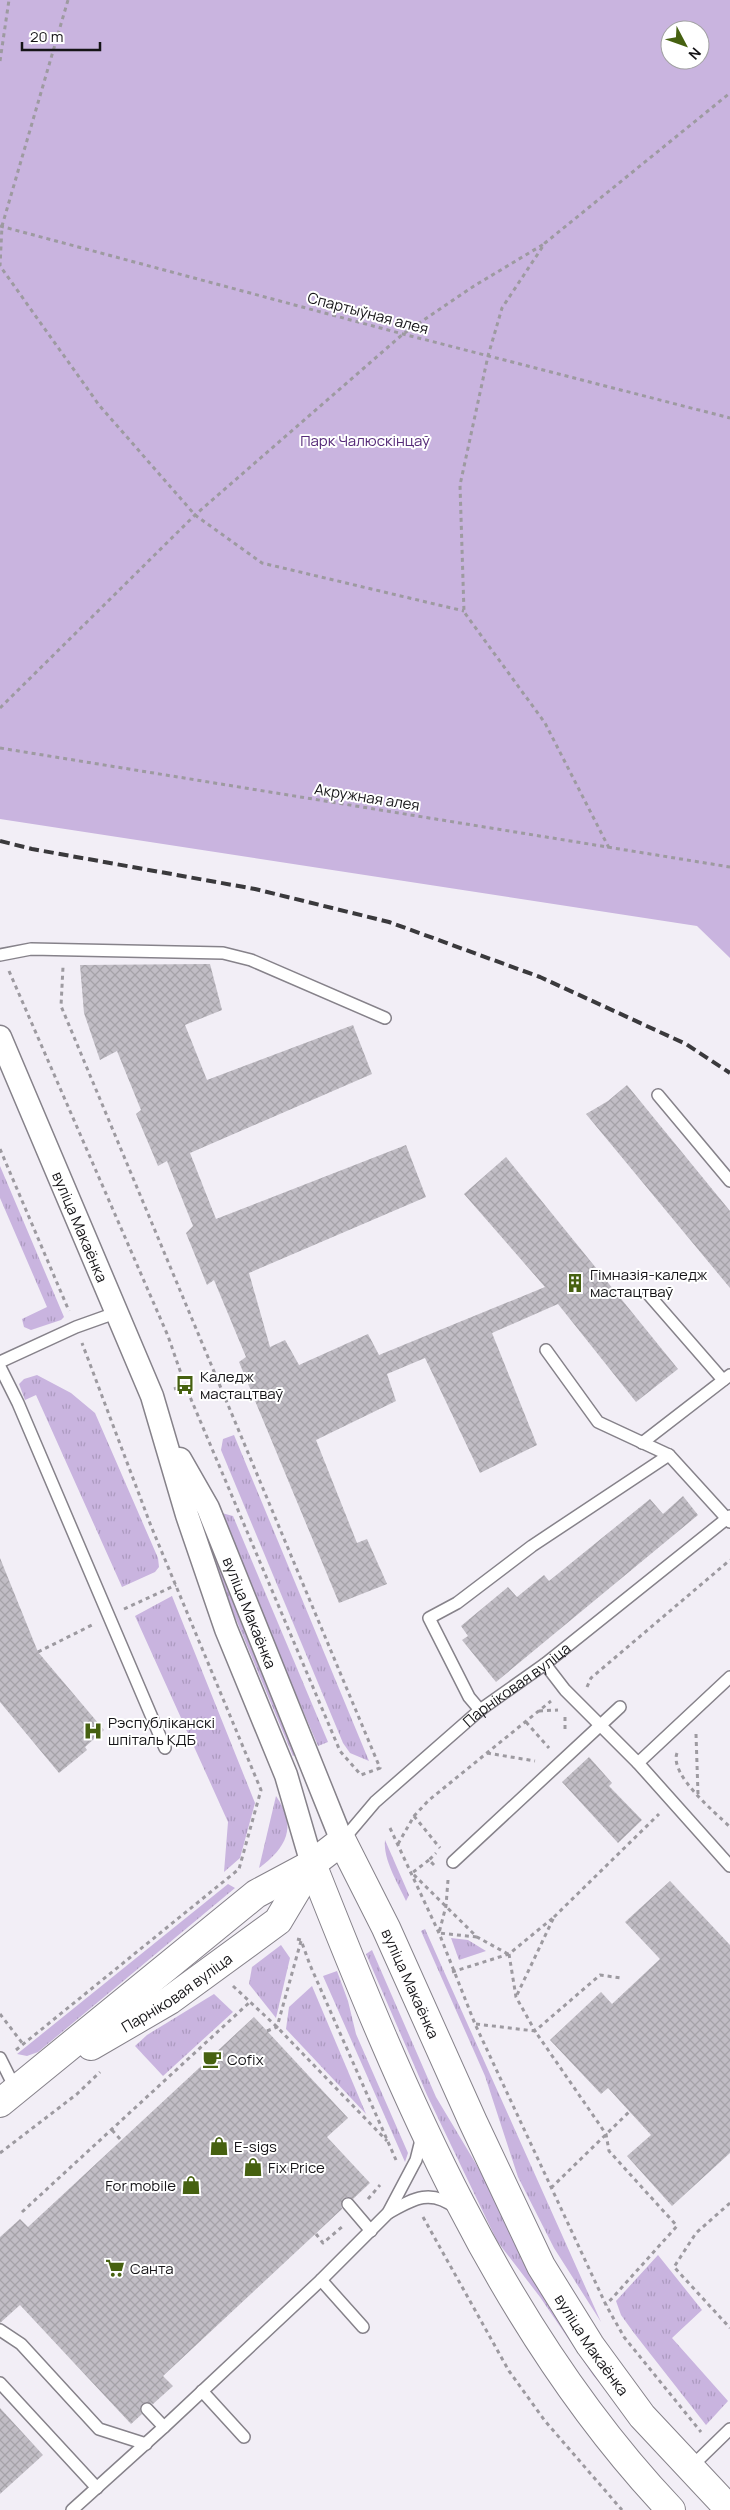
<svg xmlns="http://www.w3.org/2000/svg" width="730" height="2510" viewBox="0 0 730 2510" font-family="Manrope,sans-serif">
  <defs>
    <pattern id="grass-tufts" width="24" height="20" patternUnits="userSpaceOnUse" patternTransform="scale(1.25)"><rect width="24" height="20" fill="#c9b4df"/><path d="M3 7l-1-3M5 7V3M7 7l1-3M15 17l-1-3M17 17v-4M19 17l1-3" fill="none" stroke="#ac9abf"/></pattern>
    <pattern id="building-cross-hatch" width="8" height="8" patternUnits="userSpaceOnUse" patternTransform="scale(1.25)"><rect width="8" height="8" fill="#c1bdc5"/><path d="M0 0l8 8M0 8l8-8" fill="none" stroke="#a5a2a8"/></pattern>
  </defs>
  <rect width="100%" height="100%" fill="#f2eef6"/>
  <g fill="url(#grass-tufts)">
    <polygon points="0,1166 64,1317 61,1320 31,1330 24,1327 22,1319 47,1307 0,1198"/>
    <polygon points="37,1375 71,1393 95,1413 158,1558 159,1567 155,1572 122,1587 36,1395 25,1400 19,1384 24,1379"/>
    <polygon points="234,1435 369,1761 350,1753 343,1743 221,1450 223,1439"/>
    <polygon points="218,1512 233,1516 328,1742 318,1746"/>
    <polygon points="203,1519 301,1753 293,1756 195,1521"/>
    <polygon points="172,1596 255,1803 240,1858 224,1872 228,1822 135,1616"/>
    <path d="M276,1796C298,1827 286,1848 259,1868Z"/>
    <path d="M385,1840L409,1895L406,1901C398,1883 383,1860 385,1840Z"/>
    <polygon points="228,1884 235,1888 38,2052 27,2056 17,2054"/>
    <polygon points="425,1929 601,2322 554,2248 518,2177 485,2076 421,1931"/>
    <polygon points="451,1938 468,1940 486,1951 459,1960"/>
    <polygon points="281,1945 290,1958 276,2018 249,1984 252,1967"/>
    <polygon points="372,1950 436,2097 482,2174 500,2210 654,2444 653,2448 593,2375 540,2297 497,2241 427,2095 366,1954"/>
    <polygon points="337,1971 348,2001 356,2034 408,2153 405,2162 323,1976"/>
    <polygon points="312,1986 366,2114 286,2029 289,2007"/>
    <polygon points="214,1994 233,2012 163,2076 135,2046 147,2035"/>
    <polygon points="658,2255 702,2310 672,2338 728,2401 706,2425 634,2333 621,2315 616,2301"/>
  </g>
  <path fill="#c9b4df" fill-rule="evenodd" d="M0,0H730V958L697,926L0,819ZM670,30H700V60H670Z"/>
  <g fill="url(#building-cross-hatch)">
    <polygon points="210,964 222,1010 185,1025 207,1080 353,1025 372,1074 190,1153 216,1219 406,1145 426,1197 249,1273 270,1347 285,1340 299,1365 368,1334 379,1355 545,1287 464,1194 506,1157 678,1369 636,1402 558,1304 492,1333 537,1445 480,1473 425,1358 387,1374 396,1401 316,1440 357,1543 367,1539 387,1584 339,1603 239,1362 246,1357 214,1280 207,1285 186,1233 193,1226 167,1161 158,1166 136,1114 141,1110 117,1051 100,1060 84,1013 80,965"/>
    <polygon points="627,1085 730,1211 730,1288 586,1114 608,1101"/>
    <polygon points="683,1496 698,1515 496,1682 462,1640 468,1636 461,1626 508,1587 517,1597 544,1575 549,1581 650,1499 663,1514"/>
    <polygon points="0,1558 38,1652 104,1730 85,1747 87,1750 59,1773 0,1702"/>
    <polygon points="589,1757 612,1783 609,1786 642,1820 618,1843 562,1782"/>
    <polygon points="670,1881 730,1945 730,2153 672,2206 627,2156 651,2135 608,2088 601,2094 550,2040 601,1992 612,2004 660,1959 625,1922"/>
    <polygon points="254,2017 348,2118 327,2137 370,2183 353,2199 347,2197 343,2199 341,2205 342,2209 163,2376 173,2386 153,2404 146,2402 142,2404 140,2410 142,2414 131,2424 20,2305 0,2323 0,2237 20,2219 28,2227"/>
    <polygon points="0,2408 43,2455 0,2494"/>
  </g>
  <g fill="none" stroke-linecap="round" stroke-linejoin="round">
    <g stroke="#86828a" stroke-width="14">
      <g id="service">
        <polyline points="0,955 31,949 223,953 251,960 385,1018"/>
        <polyline points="658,1095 730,1181"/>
        <polyline points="649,1295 723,1380"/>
        <polyline points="546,1350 598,1422 669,1455"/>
        <polyline points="0,1362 76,1327 118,1312"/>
        <polyline points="0,1367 18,1403 165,1748"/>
        <polyline points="642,1443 730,1375"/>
        <polyline points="545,1664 565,1690 638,1763 730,1866"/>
        <polyline points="480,1710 469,1697 429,1618 457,1603 532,1546 669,1455 730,1522"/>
        <polyline points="638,1763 730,1677"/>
        <path id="s1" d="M342,1841L375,1802L480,1710L545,1664L730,1516"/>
        <polyline points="453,1862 620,1707"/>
        <polyline points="0,2058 16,2090"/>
        <polyline points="348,2204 371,2231"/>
        <path d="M388,2213C413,2199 430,2188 456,2208"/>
        <polyline points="321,2280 363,2327"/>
        <polyline points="0,2330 21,2344 99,2429 146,2444"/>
        <polyline points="0,2383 97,2488"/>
        <polyline points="202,2391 244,2437"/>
        <polyline points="147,2409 164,2427"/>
        <polyline points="691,2467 730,2429"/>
        <polyline points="72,2510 164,2427 321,2280 388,2213 416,2160 422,2136"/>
      </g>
    </g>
    <g stroke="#86828a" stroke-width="25">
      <g id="minor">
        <path id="s2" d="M0,1037L152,1396L187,1515L226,1629L286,1775L312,1864"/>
        <path id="s3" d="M180,1459L208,1508L342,1841"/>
      </g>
    </g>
    <g stroke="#86828a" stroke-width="30">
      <g id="tertiary">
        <path d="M312,1864C402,2092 500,2330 671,2510"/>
        <path id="s4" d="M91,2046L170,2000L278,1921L312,1864"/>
        <path id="s5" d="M0,2103L256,1894L312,1864L342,1841L386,1928L473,2122L541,2266L590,2345L642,2416L730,2510"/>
      </g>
    </g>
    <g stroke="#9d9aa0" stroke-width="3" stroke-dasharray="4 4" stroke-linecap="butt">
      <polyline points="68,0 2,226 0,266 99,405 195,515 262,563 464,611"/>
      <polyline points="0,61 9,0"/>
      <polyline points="0,226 403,334 730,418"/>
      <polyline points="0,708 195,515 403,334 474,286 544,244"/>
      <polyline points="0,748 730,867"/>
      <polyline points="609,848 545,723 464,612 460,485 488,356 502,308 545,243 730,93"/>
      <polyline points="9,971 168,1336 185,1385 340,1751 361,1775 380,1768 61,1006 63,967"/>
      <polyline points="0,1149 69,1311"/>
      <polyline points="174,1389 185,1385"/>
      <polyline points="124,1609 176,1585"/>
      <polyline points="38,1652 94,1624"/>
      <polyline points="587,1687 591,1678 730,1560"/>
      <polyline points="539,1711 558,1710"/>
      <polyline points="565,1717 565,1731"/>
      <polyline points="526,1722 549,1748"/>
      <polyline points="696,1734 698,1794"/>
      <polyline points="487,1753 535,1761"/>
      <path d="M677,1753C669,1775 716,1813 730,1827"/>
      <polyline points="414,1816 440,1848"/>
      <polyline points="390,1828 439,1933 475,2024 606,2305 624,2337 701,2432"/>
      <polyline points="398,1844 414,1816 429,1800 551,1701"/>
      <polyline points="429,1860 412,1873 477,1937 508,1954"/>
      <polyline points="434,1865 429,1860 436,1853"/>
      <polyline points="448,1880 446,1906 439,1933 477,1937"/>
      <polyline points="554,1917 659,1814"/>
      <polyline points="297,1939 301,1940 310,1965 396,2160"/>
      <polyline points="509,1954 516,1997 535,2031 600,1975 621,1978"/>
      <polyline points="452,1972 509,1954 554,1917 516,1997"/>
      <polyline points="233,1986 277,2027 387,2141"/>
      <polyline points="0,2014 23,2044"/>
      <polyline points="476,2024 535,2031 606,2134 609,2151 677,2226 606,2305"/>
      <polyline points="267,2031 277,2027 301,1941"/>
      <polyline points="16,2050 239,1869 261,1790 151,1526 82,1343"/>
      <polyline points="112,2130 121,2140"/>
      <polyline points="0,2153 77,2094 100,2072"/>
      <polyline points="551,2188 630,2111"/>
      <polyline points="368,2199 380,2185"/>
      <polyline points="730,2203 696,2233 674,2267 730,2328"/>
      <polyline points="22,2212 251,2001"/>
      <polyline points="423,2217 509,2371 545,2421 622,2510"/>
      <polyline points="316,2234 323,2243 343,2226"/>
    </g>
    <use href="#service" stroke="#fff" stroke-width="11"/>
    <use href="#minor" stroke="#fff" stroke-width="22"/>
    <use href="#tertiary" stroke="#fff" stroke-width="28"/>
    <polyline stroke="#3a393c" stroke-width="4" stroke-dasharray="10 5" stroke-linecap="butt" points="0,841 32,849 255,889 389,922 540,977 686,1044 730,1073"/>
  </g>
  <defs>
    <g id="building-bare" transform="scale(1.5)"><path d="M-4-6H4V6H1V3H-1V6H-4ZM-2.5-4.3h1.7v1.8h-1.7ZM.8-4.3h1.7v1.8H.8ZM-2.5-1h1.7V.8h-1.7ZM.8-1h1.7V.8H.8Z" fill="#466110" stroke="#fff" stroke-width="2.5" paint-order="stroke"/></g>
    <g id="bus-bare" transform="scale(1.5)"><path d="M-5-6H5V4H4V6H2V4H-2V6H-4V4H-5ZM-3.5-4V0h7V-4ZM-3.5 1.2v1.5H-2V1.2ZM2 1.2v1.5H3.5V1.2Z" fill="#466110" stroke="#fff" stroke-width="2.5" paint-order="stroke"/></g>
    <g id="hospital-bare" transform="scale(1.5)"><path d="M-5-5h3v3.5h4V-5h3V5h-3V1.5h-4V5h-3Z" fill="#466110" stroke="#fff" stroke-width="2.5" paint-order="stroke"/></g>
    <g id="cafe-bare" transform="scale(1.5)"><path d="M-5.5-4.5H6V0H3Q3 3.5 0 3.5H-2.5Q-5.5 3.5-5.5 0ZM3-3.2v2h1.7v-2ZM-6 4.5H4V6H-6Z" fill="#466110" stroke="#fff" stroke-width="2.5" paint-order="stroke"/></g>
    <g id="shop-bare" transform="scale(1.5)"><path d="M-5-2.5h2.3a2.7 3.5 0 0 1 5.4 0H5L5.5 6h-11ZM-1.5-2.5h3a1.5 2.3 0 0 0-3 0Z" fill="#466110" stroke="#fff" stroke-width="2.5" paint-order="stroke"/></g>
    <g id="supermarket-bare" transform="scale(1.5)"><path d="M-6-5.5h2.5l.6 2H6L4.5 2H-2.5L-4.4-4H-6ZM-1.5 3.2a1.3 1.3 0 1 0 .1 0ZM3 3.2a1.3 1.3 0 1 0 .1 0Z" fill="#466110" stroke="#fff" stroke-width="2.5" paint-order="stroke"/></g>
  </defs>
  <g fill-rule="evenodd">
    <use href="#building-bare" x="575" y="1283"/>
    <use href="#bus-bare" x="185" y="1385"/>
    <use href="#hospital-bare" x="93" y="1731"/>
    <use href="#cafe-bare" x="212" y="2059"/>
    <use href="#shop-bare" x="219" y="2146"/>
    <use href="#shop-bare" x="253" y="2167"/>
    <use href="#shop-bare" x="191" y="2185"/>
    <use href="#supermarket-bare" x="115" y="2268"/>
  </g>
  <g text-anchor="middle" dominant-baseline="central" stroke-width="4" stroke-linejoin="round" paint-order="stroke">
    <g font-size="15" fill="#151417" stroke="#fff">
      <text transform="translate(368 313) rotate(15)">Спартыўная алея</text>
      <text transform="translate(367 797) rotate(9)">Акружная алея</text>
      <text stroke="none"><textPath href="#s2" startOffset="206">вуліца Макаёнка</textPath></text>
      <text stroke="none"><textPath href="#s3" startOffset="169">вуліца Макаёнка</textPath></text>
      <text stroke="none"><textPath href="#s1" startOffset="235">Парніковая вуліца</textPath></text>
      <text stroke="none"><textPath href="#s5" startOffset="590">вуліца Макаёнка</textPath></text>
      <text stroke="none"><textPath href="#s4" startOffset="101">Парніковая вуліца</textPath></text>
      <text stroke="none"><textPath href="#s5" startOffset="995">вуліца Макаёнка</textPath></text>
    </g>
    <g font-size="15" fill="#552a78" stroke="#fff">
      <text x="365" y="440">Парк Чалюскінцаў</text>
    </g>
    <g font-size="15" fill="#151417" stroke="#fff" text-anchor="start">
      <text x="590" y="1274">Гімназія-каледж<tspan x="590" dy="17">мастацтваў</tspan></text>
      <text x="200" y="1376">Каледж<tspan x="200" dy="17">мастацтваў</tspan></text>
      <text x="108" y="1722">Рэспубліканскі<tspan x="108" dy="17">шпіталь КДБ</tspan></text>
      <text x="227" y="2059">Cofix</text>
      <text x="234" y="2146">E-sigs</text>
      <text x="268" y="2167">Fix Price</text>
      <text x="176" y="2185" text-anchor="end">For mobile</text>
      <text x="130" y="2268">Санта</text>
    </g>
  </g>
  <g transform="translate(685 45) rotate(131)"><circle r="24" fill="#ffffff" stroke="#a1a1a2"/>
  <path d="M0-4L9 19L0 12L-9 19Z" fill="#466110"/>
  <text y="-8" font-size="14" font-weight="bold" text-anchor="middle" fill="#151417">N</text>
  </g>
  <path d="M22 42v8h78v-8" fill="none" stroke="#151417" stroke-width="2.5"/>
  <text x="30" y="42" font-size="15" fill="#151417" stroke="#ffffff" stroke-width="4" paint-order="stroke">20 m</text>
</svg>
